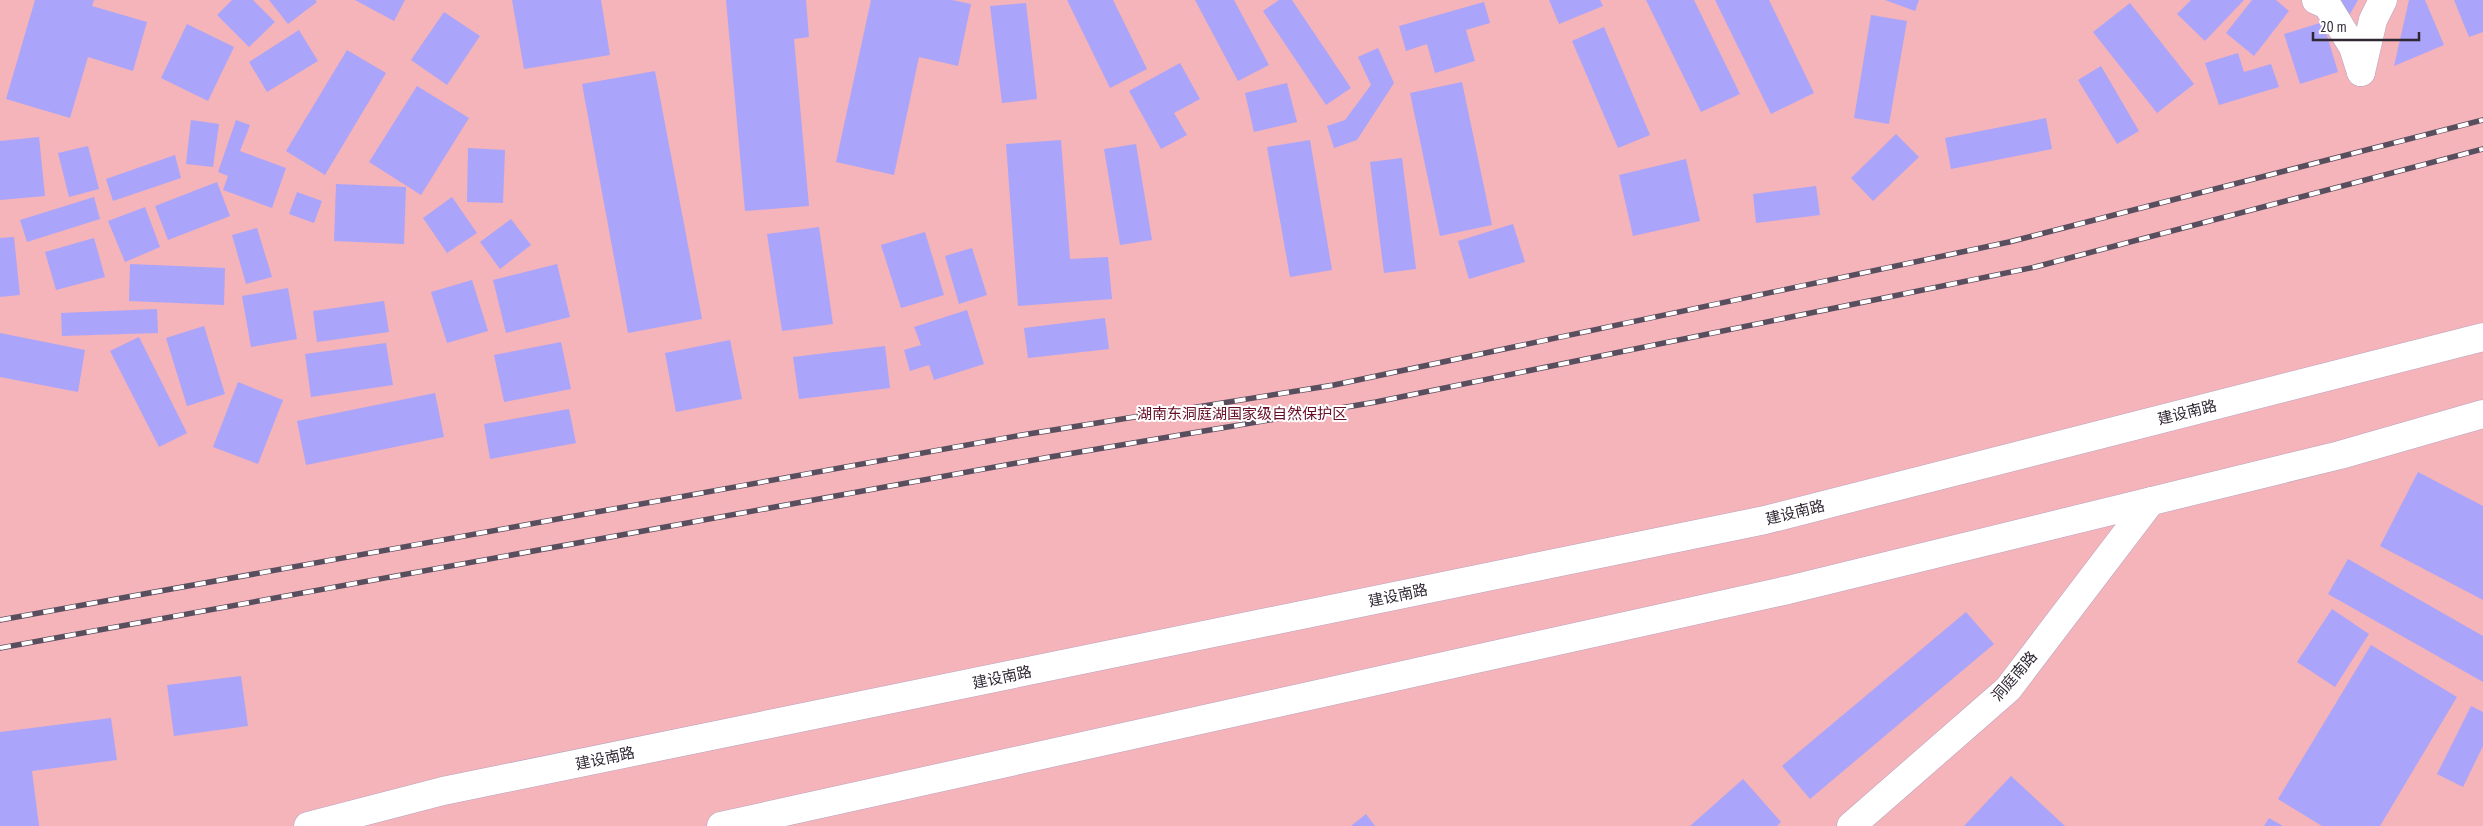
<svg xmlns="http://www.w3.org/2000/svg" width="2483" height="826" viewBox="0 0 2483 826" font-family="'PT Sans Narrow','Noto Sans SC',sans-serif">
  <rect width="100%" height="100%" fill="#f3defd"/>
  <rect fill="#f5b3ba" x="0" y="0" width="2483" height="826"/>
  <g fill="#aaa5fa">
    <polygon points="35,0 94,0 92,6 147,22 133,71 88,57 70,118 6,99"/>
    <polygon points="232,0 253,0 275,22 249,47 217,15"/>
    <polygon points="269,0 315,0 317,2 288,24"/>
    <polygon points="355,0 405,0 394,21"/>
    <polygon points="512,0 601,0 610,55 524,69"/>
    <polygon points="726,0 806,0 809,37 794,39 809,206 745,211"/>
    <polygon points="871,0 952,0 971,4 958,66 919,57 894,175 836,162"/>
    <polygon points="1067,0 1113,0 1147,69 1110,88"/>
    <polygon points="1195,0 1234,0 1269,65 1238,81"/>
    <polygon points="1279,0 1292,0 1351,88 1326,105 1263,11"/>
    <polygon points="1549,0 1600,0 1603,6 1559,24"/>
    <polygon points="1646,0 1694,0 1740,94 1701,112"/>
    <polygon points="1715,0 1769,0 1814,93 1771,114"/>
    <polygon points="1885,0 1919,0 1915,11"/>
    <polygon points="2191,0 2244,0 2205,41 2177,14"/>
    <polygon points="2252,0 2276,0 2289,11 2254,56 2226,33"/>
    <polygon points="2335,0 2358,0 2350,14"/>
    <polygon points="2409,0 2425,0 2444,45 2394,66"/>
    <polygon points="2454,0 2483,0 2483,32 2469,37"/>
    <polygon points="1484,2 1490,23 1466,30 1475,61 1435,73 1427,44 1406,51 1399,26"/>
    <polygon points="1026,3 1037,99 1002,103 990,6"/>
    <polygon points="2130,3 2194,84 2157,113 2093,32"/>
    <polygon points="444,12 480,36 447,85 411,60"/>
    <polygon points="1871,15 1907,21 1889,124 1854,118"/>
    <polygon points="2323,22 2338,72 2300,84 2284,34"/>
    <polygon points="187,24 234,47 208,101 161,78"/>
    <polygon points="1604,27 1650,135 1618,148 1572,41"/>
    <polygon points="299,30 318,61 267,92 249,62"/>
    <polygon points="1378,48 1394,83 1357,140 1334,148 1327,126 1345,120 1371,85 1358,57"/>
    <polygon points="347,50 386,73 325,175 286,151"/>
    <polygon points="2238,53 2244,72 2271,64 2279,87 2219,105 2205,63"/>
    <polygon points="1180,63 1200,99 1174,113 1187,135 1161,149 1129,91"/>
    <polygon points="2101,66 2139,131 2117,144 2078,80"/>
    <polygon points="655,71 702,319 628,333 582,84"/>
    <polygon points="1462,82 1492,225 1440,236 1410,93"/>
    <polygon points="1287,83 1297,122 1254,132 1245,93"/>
    <polygon points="417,86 469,118 421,195 369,162"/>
    <polygon points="2046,118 2052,149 1951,169 1945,138"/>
    <polygon points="191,120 219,124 213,167 186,164"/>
    <polygon points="236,120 250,125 240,151 286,168 272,208 223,190 228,176 218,172"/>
    <polygon points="1896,134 1919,157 1873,201 1851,178"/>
    <polygon points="39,137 45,196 0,200 0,141"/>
    <polygon points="1061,140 1070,259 1108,257 1112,299 1018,306 1006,144"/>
    <polygon points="1310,140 1332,270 1290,277 1267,147"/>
    <polygon points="1136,144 1152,240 1120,245 1104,149"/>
    <polygon points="88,146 99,189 69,197 58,153"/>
    <polygon points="468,148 505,150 503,203 467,202"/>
    <polygon points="175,155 181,178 113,201 106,179"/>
    <polygon points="1402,158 1416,269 1384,273 1370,162"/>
    <polygon points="1686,159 1700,221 1633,236 1619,175"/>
    <polygon points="217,182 230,216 168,240 155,206"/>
    <polygon points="336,184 406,187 404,244 334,241"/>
    <polygon points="1816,186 1820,215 1756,223 1753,194"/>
    <polygon points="297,192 322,201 314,223 289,214"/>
    <polygon points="94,197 100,219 27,242 20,220"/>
    <polygon points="452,197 477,233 447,253 423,218"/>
    <polygon points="145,207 160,247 125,262 108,221"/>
    <polygon points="511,219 531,245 500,269 480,242"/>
    <polygon points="1513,224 1525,262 1469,279 1458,241"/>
    <polygon points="819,227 833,324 782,331 767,234"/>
    <polygon points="257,228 272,277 246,284 232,235"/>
    <polygon points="925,232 944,295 901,308 881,245"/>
    <polygon points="14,237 20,295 0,297 0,238"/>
    <polygon points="94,238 105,277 56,290 45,252"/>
    <polygon points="972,248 987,295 959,304 945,256"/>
    <polygon points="130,264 225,268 224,305 129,301"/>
    <polygon points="557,264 570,317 506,333 493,280"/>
    <polygon points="472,280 488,331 447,343 431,292"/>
    <polygon points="288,288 297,339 251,347 242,296"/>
    <polygon points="384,301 389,332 317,342 313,311"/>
    <polygon points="157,309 158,333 62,336 61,313"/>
    <polygon points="967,310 984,364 934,380 929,365 910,371 904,350 921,345 914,327"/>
    <polygon points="1105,318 1109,349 1028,358 1024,328"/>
    <polygon points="204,326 225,394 187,406 166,338"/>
    <polygon points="0,333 85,350 78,392 0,377"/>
    <polygon points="139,337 187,433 159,447 110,351"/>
    <polygon points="730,340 742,399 676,412 665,353"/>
    <polygon points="561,342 571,389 504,402 494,355"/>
    <polygon points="386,343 393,385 311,397 305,354"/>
    <polygon points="885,346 890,388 799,399 793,357"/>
    <polygon points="238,382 283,400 258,464 213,447"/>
    <polygon points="435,393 444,437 306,465 297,421"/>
    <polygon points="569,409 576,443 490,459 484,424"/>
    <polygon points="2418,472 2483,506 2483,600 2380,546"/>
    <polygon points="2348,559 2483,636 2483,682 2328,594"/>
    <polygon points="2332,609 2369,634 2335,687 2297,662"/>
    <polygon points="1966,612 1994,644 1810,799 1782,766"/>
    <polygon points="2371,645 2457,697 2380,826 2322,826 2278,799"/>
    <polygon points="241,676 248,726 174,736 167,685"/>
    <polygon points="2471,706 2483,712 2483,746 2463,787 2437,774"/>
    <polygon points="111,718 117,760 32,771 39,826 0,826 0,732"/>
    <polygon points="2011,776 2065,826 1964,826"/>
    <polygon points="1743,779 1781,822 1777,826 1690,826"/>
    <polygon points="1366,814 1375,826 1351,826"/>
    <polygon points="2269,818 2283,826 2264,826"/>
  </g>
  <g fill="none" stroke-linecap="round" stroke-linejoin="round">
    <g stroke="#b8a5c2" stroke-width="29">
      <g id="minor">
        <polyline points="2316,0 2327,5 2353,47 2361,72"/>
        <polyline points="2361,72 2373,20 2383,0"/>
      </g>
    </g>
    <g stroke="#b8a5c2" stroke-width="29">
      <polyline id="secondary" points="1851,826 2008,689 2151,501"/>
    </g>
    <g stroke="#b8a5c2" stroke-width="29">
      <g id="primary">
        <polyline points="308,826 443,791 1765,520 2483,337"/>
        <polyline points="721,826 1788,590 2340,455 2483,414"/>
      </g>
    </g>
    <use href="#minor" stroke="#fff" stroke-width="28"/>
    <use href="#secondary" stroke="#fff" stroke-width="28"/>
    <use href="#primary" stroke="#fff" stroke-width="28"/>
    <g stroke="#584e5e" stroke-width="5.5">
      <g id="rail">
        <polyline points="0,620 1022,435 1334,385 2009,242 2483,120"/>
        <polyline points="0,648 1050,457 1376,402 2035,267 2483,149"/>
      </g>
    </g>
    <use href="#rail" stroke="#fff" stroke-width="4" stroke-dasharray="11" stroke-linecap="butt"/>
  </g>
  <g text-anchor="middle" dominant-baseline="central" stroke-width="4" stroke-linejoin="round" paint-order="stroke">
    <g font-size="15" fill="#2f2733" stroke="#fff">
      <text transform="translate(2187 412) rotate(-14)">建设南路</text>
      <text transform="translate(1795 512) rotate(-14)">建设南路</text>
      <text transform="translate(1398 595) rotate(-12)">建设南路</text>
      <text transform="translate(2014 676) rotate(-49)">洞庭南路</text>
      <text transform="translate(1002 677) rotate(-12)">建设南路</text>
      <text transform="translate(605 758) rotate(-12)">建设南路</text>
    </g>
    <g font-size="15" fill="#650d26" stroke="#fff">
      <text x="1242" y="413">湖南东洞庭湖国家级自然保护区</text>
    </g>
  </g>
  <path d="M2313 32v8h106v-8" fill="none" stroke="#2f2733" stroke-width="2.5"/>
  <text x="2320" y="32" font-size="15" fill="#2f2733" stroke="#ffffff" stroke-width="4" paint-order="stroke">20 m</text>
</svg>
